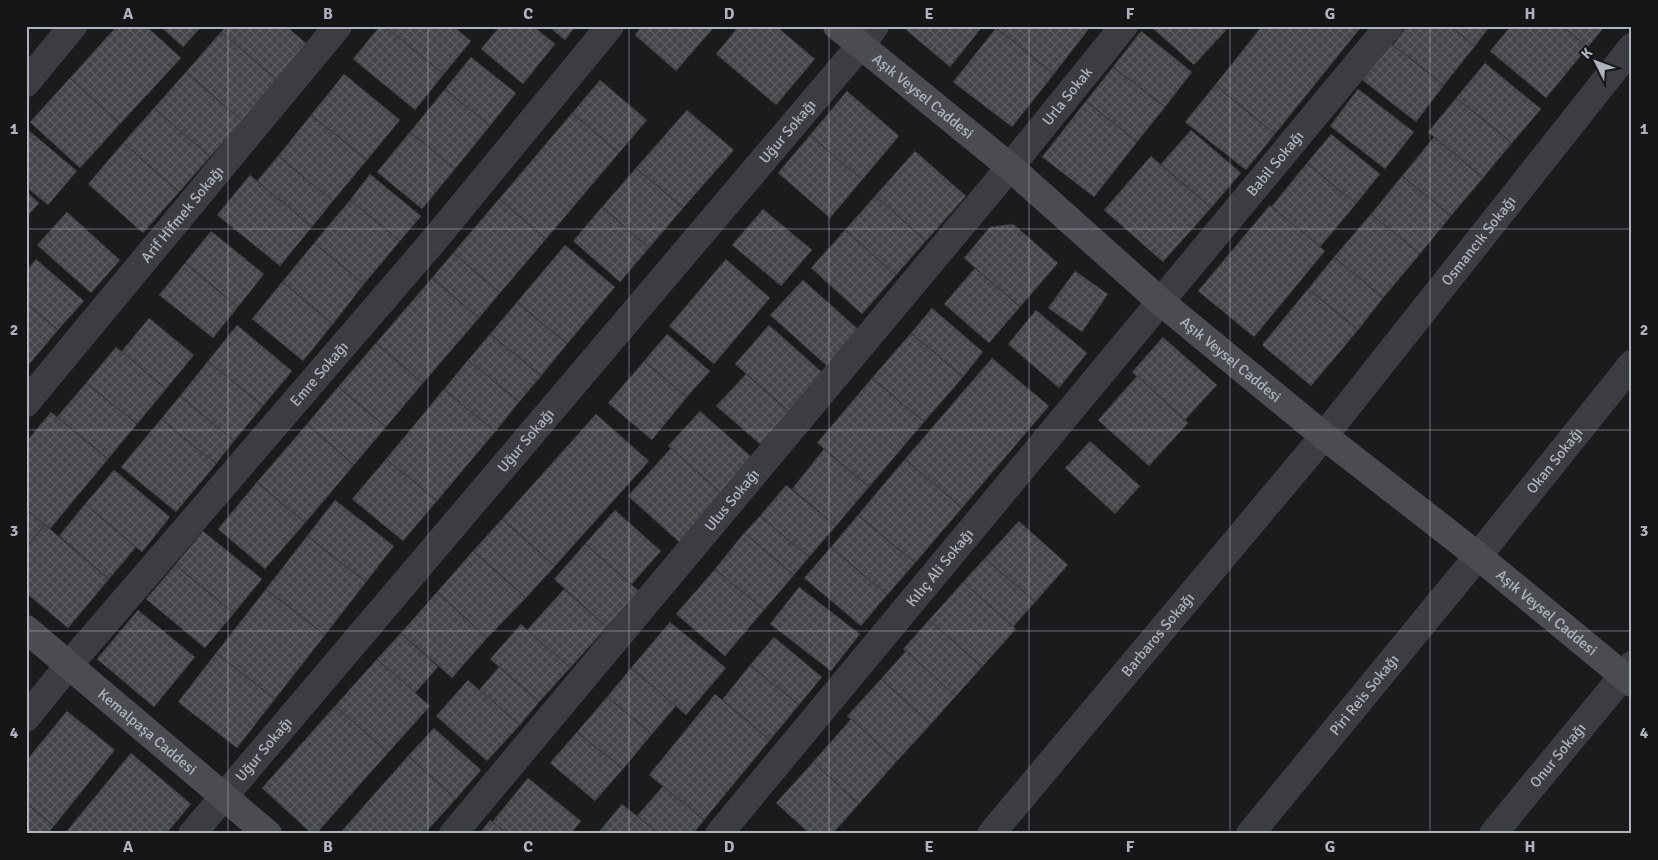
<svg xmlns="http://www.w3.org/2000/svg" width="1658" height="860" viewBox="0 0 1658 860" font-family="Signika,sans-serif">
  <defs>
    <pattern id="building-cross-hatch" width="8" height="8" patternUnits="userSpaceOnUse" patternTransform="scale(1.25)"><rect width="8" height="8" fill="#45464a"/><path d="M0 0l8 8M0 8l8-8" fill="none" stroke="#5d5e62"/></pattern>
  </defs>
  <rect width="100%" height="100%" fill="#1b1b1d"/>
  <g fill="url(#building-cross-hatch)" stroke="#353539">
    <polygon points="117,26 146,26 181,58 120,124 70,78"/>
    <polygon points="160,26 202,26 183,47"/>
    <polygon points="226,26 286,26 308,45 277,80 221,32"/>
    <polygon points="380,26 385,26 444,74 415,110 353,59"/>
    <polygon points="453,26 471,41 444,74 385,27"/>
    <polygon points="500,26 533,26 555,44 523,84 481,49"/>
    <polygon points="548,26 576,26 565,40"/>
    <polygon points="642,26 715,26 676,71 635,35"/>
    <polygon points="739,26 776,26 815,59 776,105 716,54"/>
    <polygon points="907,26 983,26 950,67 905,29"/>
    <polygon points="997,26 1091,26 1054,74 996,28"/>
    <polygon points="1150,26 1228,26 1229,27 1194,65"/>
    <polygon points="1262,26 1362,26 1275,134 1215,85"/>
    <polygon points="1407,26 1450,26 1475,46 1444,85 1393,45"/>
    <polygon points="1450,26 1490,26 1475,46"/>
    <polygon points="1511,26 1562,26 1588,47 1546,98 1490,51"/>
    <polygon points="1562,26 1605,26 1588,47"/>
    <polygon points="996,28 1054,74 1012,127 953,82"/>
    <polygon points="1141,31 1192,72 1165,107 1113,67"/>
    <polygon points="221,32 277,80 242,121 186,72"/>
    <polygon points="1389,42 1444,85 1416,122 1361,79"/>
    <polygon points="471,57 516,93 490,126 445,89"/>
    <polygon points="1485,63 1541,109 1512,143 1456,98"/>
    <polygon points="1113,67 1165,107 1137,142 1086,101"/>
    <polygon points="186,72 242,121 210,157 154,108"/>
    <polygon points="344,74 400,120 367,160 311,115"/>
    <polygon points="70,78 120,124 80,168 30,122"/>
    <polygon points="600,80 647,120 619,153 572,113"/>
    <polygon points="1215,85 1275,134 1246,170 1185,122"/>
    <polygon points="445,89 490,126 455,169 410,132"/>
    <polygon points="1358,89 1414,132 1385,169 1330,126"/>
    <polygon points="847,91 899,136 862,180 810,135"/>
    <polygon points="1456,98 1512,143 1483,178 1428,132"/>
    <polygon points="1086,101 1137,142 1094,197 1042,157"/>
    <polygon points="154,108 210,157 179,192 123,143"/>
    <polygon points="687,110 734,150 683,208 636,168"/>
    <polygon points="572,113 619,153 546,239 499,199"/>
    <polygon points="311,115 367,160 333,201 278,156"/>
    <polygon points="26,128 77,171 48,205 26,187"/>
    <polygon points="1191,130 1241,173 1211,208 1161,164"/>
    <polygon points="410,132 455,169 422,209 377,172"/>
    <polygon points="1331,134 1380,174 1356,204 1307,163"/>
    <polygon points="810,135 862,180 830,218 778,173"/>
    <polygon points="1434,137 1483,178 1451,216 1402,176"/>
    <polygon points="123,143 179,192 143,233 88,184"/>
    <polygon points="915,151 966,196 926,241 875,196"/>
    <polygon points="278,156 333,201 312,227 257,181"/>
    <polygon points="1151,156 1211,208 1163,262 1104,210"/>
    <polygon points="1307,163 1356,204 1320,247 1271,207"/>
    <polygon points="636,168 683,208 649,248 602,207"/>
    <polygon points="370,174 421,216 400,241 350,200"/>
    <polygon points="250,175 312,227 280,266 217,215"/>
    <polygon points="1402,176 1451,216 1420,254 1371,214"/>
    <polygon points="26,191 39,203 26,218"/>
    <polygon points="875,196 926,241 896,275 845,230"/>
    <polygon points="499,199 546,239 500,293 453,253"/>
    <polygon points="350,200 400,241 364,284 314,243"/>
    <polygon points="1270,205 1325,251 1254,337 1198,291"/>
    <polygon points="602,207 649,248 620,282 573,241"/>
    <polygon points="763,209 812,250 781,286 732,245"/>
    <polygon points="67,212 120,260 91,293 37,245"/>
    <polygon points="1371,214 1420,254 1383,298 1334,257"/>
    <polygon points="1013,224 1058,263 1020,307 964,258 990,227"/>
    <polygon points="845,230 896,275 862,314 811,268"/>
    <polygon points="211,231 264,274 238,307 185,263"/>
    <polygon points="314,243 364,284 333,324 282,282"/>
    <polygon points="565,245 615,287 567,344 517,302"/>
    <polygon points="453,253 500,293 479,318 432,278"/>
    <polygon points="1334,257 1383,298 1358,330 1308,289"/>
    <polygon points="36,259 84,301 58,330 26,303 26,271"/>
    <polygon points="726,259 770,298 714,364 669,326"/>
    <polygon points="185,263 238,307 213,338 159,295"/>
    <polygon points="975,268 1020,307 989,343 944,304"/>
    <polygon points="1075,271 1108,294 1082,332 1048,308"/>
    <polygon points="432,278 479,318 423,383 376,343"/>
    <polygon points="803,280 859,330 827,366 770,315"/>
    <polygon points="282,282 333,324 303,361 252,319"/>
    <polygon points="1308,289 1358,330 1311,386 1262,345"/>
    <polygon points="517,302 567,344 541,376 490,334"/>
    <polygon points="26,303 58,330 26,368"/>
    <polygon points="932,308 983,352 963,377 911,333"/>
    <polygon points="1036,310 1087,353 1059,388 1008,344"/>
    <polygon points="149,318 194,355 166,389 121,352"/>
    <polygon points="237,325 292,371 263,406 208,361"/>
    <polygon points="769,325 823,373 789,412 735,364"/>
    <polygon points="911,333 963,377 924,422 872,378"/>
    <polygon points="490,334 541,376 519,402 468,360"/>
    <polygon points="667,334 710,371 687,397 644,361"/>
    <polygon points="1163,337 1217,385 1185,420 1132,372"/>
    <polygon points="376,343 423,383 386,427 338,387"/>
    <polygon points="116,347 166,389 137,424 86,383"/>
    <polygon points="992,358 1049,406 962,508 905,459"/>
    <polygon points="468,360 519,402 495,432 444,389"/>
    <polygon points="208,361 263,406 234,441 180,396"/>
    <polygon points="644,361 687,397 652,440 608,403"/>
    <polygon points="746,374 789,412 760,444 716,406"/>
    <polygon points="1137,376 1188,423 1149,466 1098,420"/>
    <polygon points="872,378 924,422 869,487 817,443"/>
    <polygon points="86,383 137,424 108,459 57,417"/>
    <polygon points="338,387 386,427 354,465 307,424"/>
    <polygon points="444,389 495,432 437,501 386,459"/>
    <polygon points="180,396 234,441 216,464 161,419"/>
    <polygon points="700,411 754,459 722,494 668,446"/>
    <polygon points="51,412 108,459 50,529 26,509 26,442"/>
    <polygon points="596,414 649,461 555,566 502,519"/>
    <polygon points="161,419 216,464 176,512 121,467"/>
    <polygon points="307,424 354,465 305,523 257,482"/>
    <polygon points="1090,441 1140,486 1115,514 1065,468"/>
    <polygon points="671,448 722,494 679,542 628,496"/>
    <polygon points="824,449 869,487 836,526 792,489"/>
    <polygon points="386,459 437,501 403,541 352,499"/>
    <polygon points="905,459 962,508 915,563 858,515"/>
    <polygon points="114,470 170,517 142,552 85,504"/>
    <polygon points="257,482 305,523 265,569 218,529"/>
    <polygon points="786,485 836,526 809,557 760,516"/>
    <polygon points="335,500 394,546 366,582 307,536"/>
    <polygon points="85,504 136,547 109,579 59,536"/>
    <polygon points="26,509 45,525 26,547"/>
    <polygon points="615,510 661,551 631,585 585,544"/>
    <polygon points="858,515 915,563 887,595 831,547"/>
    <polygon points="760,516 809,557 794,575 744,533"/>
    <polygon points="502,519 555,566 526,598 473,551"/>
    <polygon points="1019,521 1068,565 1035,602 985,558"/>
    <polygon points="45,525 109,579 68,628 26,593 26,547"/>
    <polygon points="203,531 262,579 234,613 175,565"/>
    <polygon points="744,533 794,575 764,610 715,569"/>
    <polygon points="307,536 366,582 325,635 266,589"/>
    <polygon points="585,544 639,591 607,627 554,579"/>
    <polygon points="831,547 887,595 861,626 804,578"/>
    <polygon points="473,551 526,598 487,638 437,592"/>
    <polygon points="985,558 1035,602 1013,627 963,582"/>
    <polygon points="175,565 234,613 205,648 146,599"/>
    <polygon points="715,569 764,610 725,656 676,614"/>
    <polygon points="963,582 1016,629 982,667 929,620"/>
    <polygon points="799,587 860,634 831,671 770,624"/>
    <polygon points="266,589 325,635 275,699 216,653"/>
    <polygon points="564,589 607,627 570,668 527,630"/>
    <polygon points="437,592 487,638 452,678 401,633"/>
    <polygon points="138,610 195,657 154,707 97,659"/>
    <polygon points="929,620 982,667 956,696 903,649"/>
    <polygon points="670,622 726,668 686,715 631,668"/>
    <polygon points="521,624 570,668 539,702 490,659"/>
    <polygon points="401,633 438,667 415,693 377,659"/>
    <polygon points="774,637 822,677 799,705 750,665"/>
    <polygon points="906,651 956,696 931,724 881,679"/>
    <polygon points="216,653 275,699 237,748 178,702"/>
    <polygon points="377,659 430,706 388,753 335,706"/>
    <polygon points="750,665 799,705 770,740 722,700"/>
    <polygon points="499,667 539,702 520,725 479,690"/>
    <polygon points="631,668 676,706 652,734 607,697"/>
    <polygon points="881,679 931,724 897,761 847,716"/>
    <polygon points="468,680 520,725 487,761 436,716"/>
    <polygon points="715,694 770,740 704,820 649,775"/>
    <polygon points="607,697 652,734 623,769 577,732"/>
    <polygon points="335,706 388,753 316,834 312,834 262,788"/>
    <polygon points="67,711 115,750 54,826 26,803 26,761"/>
    <polygon points="851,719 897,761 859,804 813,762"/>
    <polygon points="434,728 481,770 456,799 408,756"/>
    <polygon points="577,732 623,769 595,801 550,763"/>
    <polygon points="131,753 191,804 166,834 68,834 66,832"/>
    <polygon points="408,756 456,799 424,834 339,834"/>
    <polygon points="813,762 859,804 832,834 810,834 776,803"/>
    <polygon points="528,778 581,821 571,834 506,834 492,822"/>
    <polygon points="663,786 704,820 693,834 659,834 637,816"/>
    <polygon points="26,803 54,826 47,834 26,834"/>
    <polygon points="622,804 637,816 659,834 597,834"/>
    <polygon points="490,820 506,834 479,834"/>
  </g>
  <g fill="none" stroke-linecap="round" stroke-linejoin="round">
    <g stroke="#3c3d42" stroke-width="28">
      <polyline points="26,83 73,26"/>
      <path id="s1" d="M26,403L338,26"/>
      <path id="s2" d="M26,718L68,666L435,239L610,26"/>
      <path id="s3" d="M192,834L860,46L875,26"/>
      <path id="s4" d="M453,834L1010,167L1124,26"/>
      <path id="s5" d="M719,834L1389,26"/>
      <path id="s6" d="M991,834L1324,436L1632,47"/>
      <path id="s7" d="M1250,834L1478,556L1632,364"/>
      <path id="s8" d="M1493,834L1632,665"/>
    </g>
    <g stroke="#4a4c52" stroke-width="28">
      <path id="s9" d="M837,26L1010,167L1161,302L1324,436L1478,556L1632,683"/>
      <path id="s10" d="M26,629L268,834"/>
    </g>
  </g>
  <path fill="none" stroke="#aeb3bd" stroke-width="1" stroke-opacity="0.55" d="M228,26V834M428,26V834M629,26V834M829,26V834M1029,26V834M1230,26V834M1430,26V834M26,229H1632M26,430H1632M26,631H1632"/>
  <g text-anchor="middle" dominant-baseline="central" stroke-width="4" stroke-linejoin="round" paint-order="stroke">
    <g font-size="15" fill="#aeb3bd" stroke="#161618">
      <text stroke="none"><textPath href="#s9" startOffset="111">Aşık Veysel Caddesi</textPath></text>
      <text stroke="none"><textPath href="#s4" startOffset="960">Urla Sokak</textPath></text>
      <text stroke="none"><textPath href="#s3" startOffset="921">Uğur Sokağı</textPath></text>
      <text stroke="none"><textPath href="#s5" startOffset="871">Babil Sokağı</textPath></text>
      <text stroke="none"><textPath href="#s1" startOffset="245">Arif Hifmek Sokağı</textPath></text>
      <text stroke="none"><textPath href="#s6" startOffset="768">Osmancık Sokağı</textPath></text>
      <text stroke="none"><textPath href="#s9" startOffset="516">Aşık Veysel Caddesi</textPath></text>
      <text stroke="none"><textPath href="#s2" startOffset="452">Emre Sokağı</textPath></text>
      <text stroke="none"><textPath href="#s3" startOffset="516">Uğur Sokağı</textPath></text>
      <text stroke="none"><textPath href="#s7" startOffset="482">Okan Sokağı</textPath></text>
      <text stroke="none"><textPath href="#s4" startOffset="435">Ulus Sokağı</textPath></text>
      <text stroke="none"><textPath href="#s5" startOffset="346">Kılıç Ali Sokağı</textPath></text>
      <text stroke="none"><textPath href="#s9" startOffset="921">Aşık Veysel Caddesi</textPath></text>
      <text stroke="none"><textPath href="#s6" startOffset="260">Barbaros Sokağı</textPath></text>
      <text stroke="none"><textPath href="#s7" startOffset="180">Piri Reis Sokağı</textPath></text>
      <text stroke="none"><textPath href="#s10" startOffset="159">Kemalpaşa Caddesi</textPath></text>
      <text stroke="none"><textPath href="#s3" startOffset="111">Uğur Sokağı</textPath></text>
      <text stroke="none"><textPath href="#s8" startOffset="102">Onur Sokağı</textPath></text>
    </g>
  </g>
  <rect width="1658" height="860" fill="none" stroke="#161618" stroke-width="55"/>
  <g transform="translate(1596 62) rotate(312)" stroke="#161618" stroke-width="4" paint-order="stroke">
  <path d="M0-4L9 19L0 12L-9 19Z" fill="#aeb3bd"/>
  <text y="-8" font-size="14" font-weight="bold" text-anchor="middle" fill="#aeb3bd">K</text>
  </g>
  <rect x="28" y="28" width="1602" height="804" fill="none" stroke="#aeb3bd" stroke-width="2"/>
  <g font-size="16" text-anchor="middle" font-weight="bold" fill="#aeb3bd">
    <text x="128" y="19">A</text>
    <text x="328" y="19">B</text>
    <text x="528" y="19">C</text>
    <text x="729" y="19">D</text>
    <text x="929" y="19">E</text>
    <text x="1130" y="19">F</text>
    <text x="1330" y="19">G</text>
    <text x="1530" y="19">H</text>
    <text x="14" y="134">1</text>
    <text x="1644" y="134">1</text>
    <text x="14" y="335">2</text>
    <text x="1644" y="335">2</text>
    <text x="14" y="536">3</text>
    <text x="1644" y="536">3</text>
    <text x="14" y="738">4</text>
    <text x="1644" y="738">4</text>
    <text x="128" y="852">A</text>
    <text x="328" y="852">B</text>
    <text x="528" y="852">C</text>
    <text x="729" y="852">D</text>
    <text x="929" y="852">E</text>
    <text x="1130" y="852">F</text>
    <text x="1330" y="852">G</text>
    <text x="1530" y="852">H</text>
  </g>
</svg>
